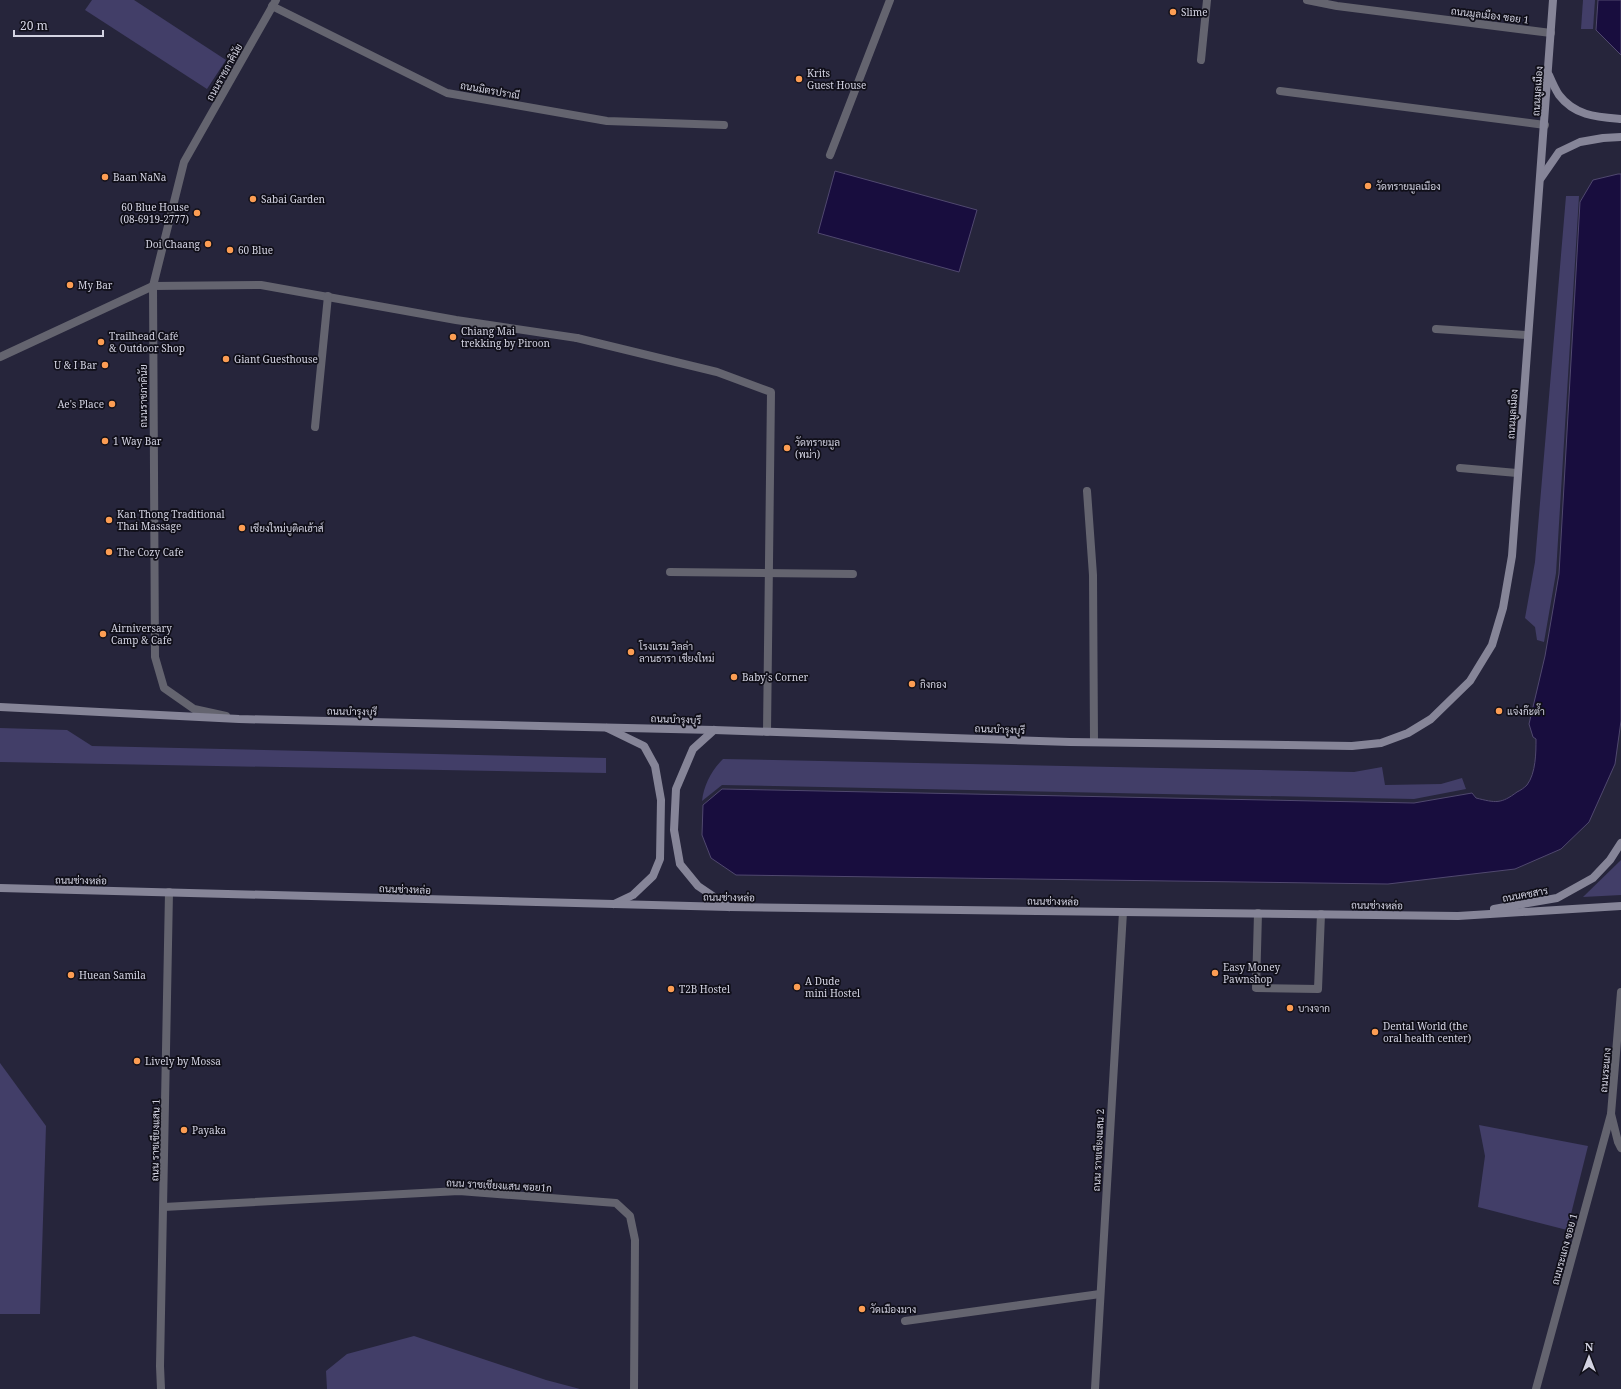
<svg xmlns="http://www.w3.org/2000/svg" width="1621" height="1389" viewBox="0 0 1621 1389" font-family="'Noto Serif',Sarabun,serif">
  <rect width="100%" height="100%" fill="#26253b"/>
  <g fill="#423e68">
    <polygon points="92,0 134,0 226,60 207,89 85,10"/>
    <polygon points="1583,0 1595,0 1593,29 1581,29"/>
    <polygon points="1566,196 1579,196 1556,573 1544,642 1537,640 1535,627 1525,618 1535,562"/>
    <polygon points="0,728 67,730 92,746 606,758 606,773 0,762"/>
    <path d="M723,759L1354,772L1382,767L1385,785L1441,784L1462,778L1466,789L1414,799L722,785L702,801C704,785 711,771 723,759Z"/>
    <polygon points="1621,860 1621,895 1583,897"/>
    <polygon points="0,1063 46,1126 40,1314 0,1314"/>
    <polygon points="1479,1125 1588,1146 1567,1230 1478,1207 1485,1156"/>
    <polygon points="414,1336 546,1380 580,1389 327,1389 326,1371 347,1354"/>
  </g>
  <g fill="#180d3e" stroke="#50486f">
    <polygon points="1598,0 1621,0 1621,55 1596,30"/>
    <polygon points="835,171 977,210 959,272 818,233"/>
    <path d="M1618,174H1621V721L1615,764L1589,822L1561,849L1515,869L1388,884L736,875L711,858L702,835L703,805L722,789L1414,803L1472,793L1476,798C1496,803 1501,804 1517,792C1521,790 1524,788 1527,785C1536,773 1536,752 1536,739L1533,737L1529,724L1545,656L1559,574L1580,202L1593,180Z"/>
  </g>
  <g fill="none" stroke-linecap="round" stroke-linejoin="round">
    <g stroke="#64646f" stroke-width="8">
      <polyline points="1280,91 1545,125"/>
      <polyline points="1436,329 1527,335"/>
      <polyline points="577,338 717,372 771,392 767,732"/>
      <polyline points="1460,468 1517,473"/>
      <polyline points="1087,491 1093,575 1094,742"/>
      <polyline points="670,572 853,574"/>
      <polyline points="1258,913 1256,988 1318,989 1321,914"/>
      <polyline points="905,1321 1100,1294"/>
    </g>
    <g stroke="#64646f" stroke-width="8">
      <polyline points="1307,0 1337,6 1551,33"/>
      <polyline points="272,6 447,93 607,121 724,125"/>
      <polyline points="1201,60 1207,0"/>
      <polyline points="830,155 890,0"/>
      <polyline points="0,357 153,286 261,285 456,320 577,338"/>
      <polyline points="315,427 328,296"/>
      <polyline points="226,716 194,709 164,688 155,657 153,286 184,162 276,0"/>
      <polyline points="1621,992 1611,1114 1618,1142 1621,1148"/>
      <polyline points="164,1207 459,1191 616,1203 630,1216 635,1240 634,1389"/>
      <polyline points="161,1389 160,1366 169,892"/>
      <polyline points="1095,1389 1123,912"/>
      <polyline points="1536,1389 1611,1114"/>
    </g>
    <g stroke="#868598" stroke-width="8">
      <path d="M1549,75C1552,82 1555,89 1559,95C1575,116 1597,117 1621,119"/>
      <polyline points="1541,178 1559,152 1580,142 1603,138 1621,137"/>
      <polyline points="0,707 239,719 714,730 1070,742 1352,746 1381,743 1408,733 1431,719 1470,681 1492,645 1503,608 1512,556 1553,0"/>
      <polyline points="607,728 644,746 655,766 661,800 660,859 653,876 633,895 614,904"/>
      <polyline points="714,730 693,749 676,789 674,830 680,864 698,886 729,907"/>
      <polyline points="0,888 729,907 1123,912 1458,916 1621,906"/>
      <polyline points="1494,909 1557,898 1593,878 1610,860 1621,843"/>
    </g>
  </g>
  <g fill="#fc9d53" stroke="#100f19" stroke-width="1.5">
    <circle cx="1173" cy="12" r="4"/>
    <circle cx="799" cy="79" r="4"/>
    <circle cx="105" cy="177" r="4"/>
    <circle cx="1368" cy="186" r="4"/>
    <circle cx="253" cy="199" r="4"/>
    <circle cx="197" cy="213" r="4"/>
    <circle cx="208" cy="244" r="4"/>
    <circle cx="230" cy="250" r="4"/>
    <circle cx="70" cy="285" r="4"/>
    <circle cx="453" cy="337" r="4"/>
    <circle cx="101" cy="342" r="4"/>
    <circle cx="226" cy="359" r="4"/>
    <circle cx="105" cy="365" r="4"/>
    <circle cx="112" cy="404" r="4"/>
    <circle cx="105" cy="441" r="4"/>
    <circle cx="787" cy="448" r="4"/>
    <circle cx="109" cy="520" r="4"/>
    <circle cx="242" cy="528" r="4"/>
    <circle cx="109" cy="552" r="4"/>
    <circle cx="103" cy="634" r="4"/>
    <circle cx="631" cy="652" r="4"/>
    <circle cx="734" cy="677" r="4"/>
    <circle cx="912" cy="684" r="4"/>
    <circle cx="1499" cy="711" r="4"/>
    <circle cx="1215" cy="973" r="4"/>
    <circle cx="71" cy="975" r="4"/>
    <circle cx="797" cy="987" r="4"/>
    <circle cx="671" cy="989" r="4"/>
    <circle cx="1290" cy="1008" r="4"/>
    <circle cx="1375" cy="1032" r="4"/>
    <circle cx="137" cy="1061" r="4"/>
    <circle cx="184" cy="1130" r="4"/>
    <circle cx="862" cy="1309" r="4"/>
  </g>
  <g text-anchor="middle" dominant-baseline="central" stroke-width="3.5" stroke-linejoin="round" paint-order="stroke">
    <g font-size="10" fill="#d3d3e2" stroke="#100f19" text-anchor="start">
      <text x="1181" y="12">Slime</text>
      <text x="807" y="73">Krits<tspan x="807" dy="12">Guest House</tspan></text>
      <text x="113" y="177">Baan NaNa</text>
      <text x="1376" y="186">วัดทรายมูลเมือง</text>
      <text x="261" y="199">Sabai Garden</text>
      <text x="189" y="207" text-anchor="end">60 Blue House<tspan x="189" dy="12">(08-6919-2777)</tspan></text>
      <text x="200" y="244" text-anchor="end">Doi Chaang</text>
      <text x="238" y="250">60 Blue</text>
      <text x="78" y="285">My Bar</text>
      <text x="461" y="331">Chiang Mai<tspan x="461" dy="12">trekking by Piroon</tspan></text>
      <text x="109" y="336">Trailhead Café<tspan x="109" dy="12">&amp; Outdoor Shop</tspan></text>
      <text x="234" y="359">Giant Guesthouse</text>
      <text x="97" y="365" text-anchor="end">U &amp; I Bar</text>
      <text x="104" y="404" text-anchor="end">Ae's Place</text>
      <text x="113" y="441">1 Way Bar</text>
      <text x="795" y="442">วัดทรายมูล<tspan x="795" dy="12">(พม่า)</tspan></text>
      <text x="117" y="514">Kan Thong Traditional<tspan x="117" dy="12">Thai Massage</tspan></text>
      <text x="250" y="528">เชียงใหม่บูติคเฮ้าส์</text>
      <text x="117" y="552">The Cozy Cafe</text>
      <text x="111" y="628">Airniversary<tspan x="111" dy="12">Camp &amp; Cafe</tspan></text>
      <text x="639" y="646">โรงแรม วิลล่า<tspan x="639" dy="12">ลานธารา เชียงใหม่</tspan></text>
      <text x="742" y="677">Baby's Corner</text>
      <text x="920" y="684">กิงกอง</text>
      <text x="1507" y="711">แจ่งก๊ะต๊ำ</text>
      <text x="1223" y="967">Easy Money<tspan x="1223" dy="12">Pawnshop</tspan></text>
      <text x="79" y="975">Huean Samila</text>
      <text x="805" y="981">A Dude<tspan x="805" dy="12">mini Hostel</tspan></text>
      <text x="679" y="989">T2B Hostel</text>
      <text x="1298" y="1008">บางจาก</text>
      <text x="1383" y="1026">Dental World (the<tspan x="1383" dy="12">oral health center)</tspan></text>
      <text x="145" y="1061">Lively by Mossa</text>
      <text x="192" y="1130">Payaka</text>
      <text x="870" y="1309">วัดเมืองมาง</text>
    </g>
    <g font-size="10" fill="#d3d3e2" stroke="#100f19">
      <text transform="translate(1490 15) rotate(7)">ถนนมูลเมือง ซอย 1</text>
      <text transform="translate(224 72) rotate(-61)">ถนนราชภาคินัย</text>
      <text transform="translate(490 90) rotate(10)">ถนนมิตรปราณี</text>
      <text transform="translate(1537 91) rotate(-86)">ถนนมูลเมือง</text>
      <text transform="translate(143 396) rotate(-90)">ถนนราชภาคินัย</text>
      <text transform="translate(1512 414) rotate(-86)">ถนนมูลเมือง</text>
      <text transform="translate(352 711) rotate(1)">ถนนบำรุงบุรี</text>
      <text transform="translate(676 719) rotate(2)">ถนนบำรุงบุรี</text>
      <text transform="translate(1000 729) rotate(2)">ถนนบำรุงบุรี</text>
      <text transform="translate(81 880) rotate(1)">ถนนช่างหล่อ</text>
      <text transform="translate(405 889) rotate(2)">ถนนช่างหล่อ</text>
      <text transform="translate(1525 894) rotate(-10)">ถนนคชสาร</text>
      <text transform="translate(729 897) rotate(1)">ถนนช่างหล่อ</text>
      <text transform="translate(1053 901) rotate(1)">ถนนช่างหล่อ</text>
      <text transform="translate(1377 905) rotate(1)">ถนนช่างหล่อ</text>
      <text transform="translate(1605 1070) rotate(-85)">ถนนระแกง</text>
      <text transform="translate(155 1140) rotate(-89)">ถนน ราชเชียงแสน 1</text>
      <text transform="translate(1098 1150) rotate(-87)">ถนน ราชเชียงแสน 2</text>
      <text transform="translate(499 1185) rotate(3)">ถนน ราชเชียงแสน ซอย1ก</text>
      <text transform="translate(1564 1249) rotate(-75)">ถนนระแกง ซอย 1</text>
    </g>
  </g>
  <g transform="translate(1589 1357)" stroke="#100f19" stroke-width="3" paint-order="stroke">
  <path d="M0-3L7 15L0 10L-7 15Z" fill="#d3d3e2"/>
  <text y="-6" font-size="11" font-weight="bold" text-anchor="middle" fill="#d3d3e2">N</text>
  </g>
  <path d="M14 30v6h89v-6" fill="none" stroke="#d3d3e2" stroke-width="2"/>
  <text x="20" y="30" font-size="12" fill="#d3d3e2" stroke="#100f19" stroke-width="3" paint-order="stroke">20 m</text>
</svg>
